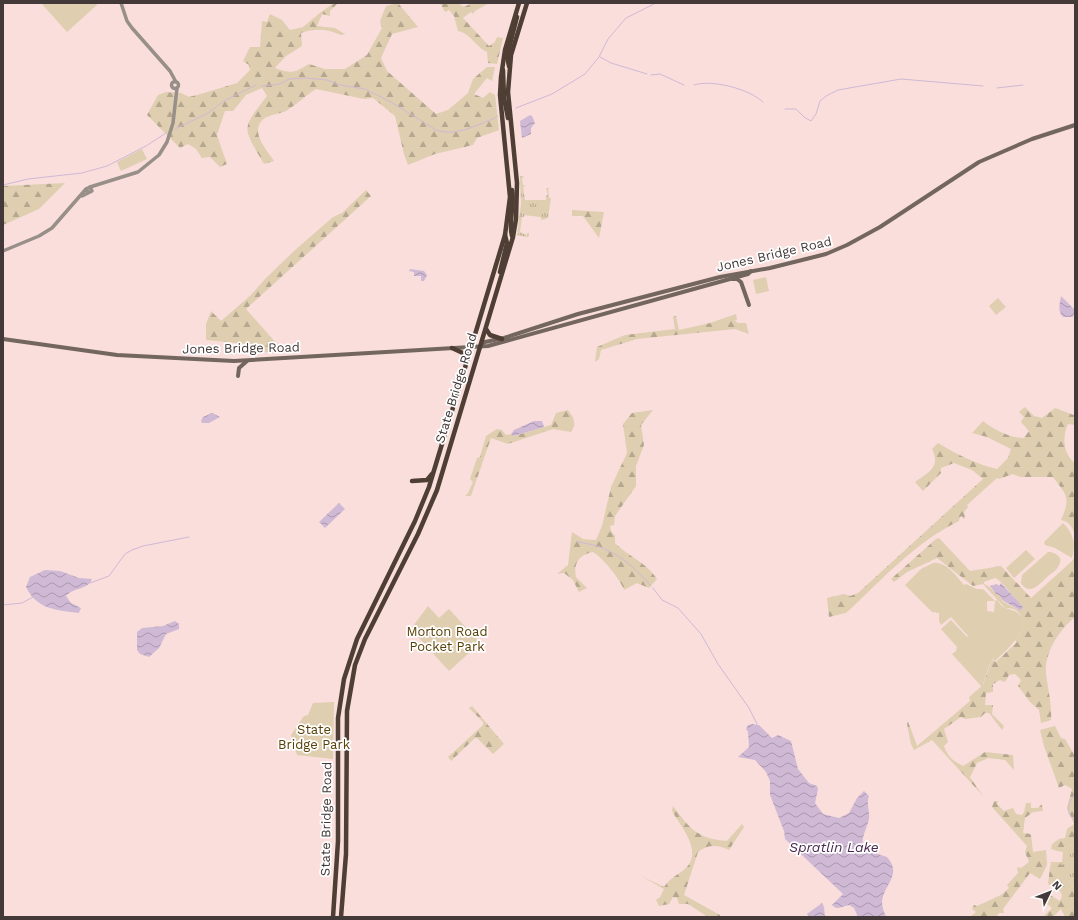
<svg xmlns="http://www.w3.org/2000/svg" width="1078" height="920" viewBox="0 0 1078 920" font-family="'Work Sans',sans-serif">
  <defs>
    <pattern id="grass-tufts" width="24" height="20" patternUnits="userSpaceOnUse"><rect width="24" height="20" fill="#dfceb0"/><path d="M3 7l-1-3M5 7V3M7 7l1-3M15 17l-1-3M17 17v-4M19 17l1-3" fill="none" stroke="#b6a890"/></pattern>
    <pattern id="forest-firs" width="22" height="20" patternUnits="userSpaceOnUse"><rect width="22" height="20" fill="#dfceb0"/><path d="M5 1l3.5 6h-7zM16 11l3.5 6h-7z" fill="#b6a890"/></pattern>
    <pattern id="water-waves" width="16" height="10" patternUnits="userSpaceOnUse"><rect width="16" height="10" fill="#d0b9d5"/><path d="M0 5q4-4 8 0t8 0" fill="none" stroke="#aa97ae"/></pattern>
  </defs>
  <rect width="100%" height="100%" fill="#f9dedc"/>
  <g fill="url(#grass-tufts)">
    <polygon points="520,176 524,177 522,179 523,185 526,186 523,187 525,200 546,200 546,196 548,195 546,188 550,188 548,189 549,198 551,198 548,218 542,220 540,217 524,215 524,217 522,217 520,232 527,235 527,233 529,233 529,236 527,237 517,235 521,204"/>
    <polygon points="1075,843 1075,889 1053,863 1050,867 1051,862 1062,862 1063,852 1057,851"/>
  </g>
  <g fill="url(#forest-firs)" fill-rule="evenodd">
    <path d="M334,3H338L330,11V16L322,14L317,26L335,28L345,34L341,35C327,29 316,28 301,33L302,46L286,56L275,68C292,74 294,73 309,64L325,69H345L367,55L382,28L380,21L386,6L398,3L418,27L392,34L381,58L387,71L436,114L448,110L468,93L473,79L487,67H495L492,81L487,78L474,94L483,98L490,92L495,95L499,130L477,138L473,145L435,154L408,165L404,154L395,116L373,98L364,99L316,89C306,95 295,106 286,111C279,114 272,114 265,118C248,130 266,149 274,161L264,164C242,126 241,130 267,96L262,88L246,95L233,111H225L217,135L227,164L220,167L210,157L202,158L196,149L188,144L180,148L147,115L158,95L166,92L181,93L189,97L204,93L237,83L250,70L249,65L243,61L250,47H260L262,21L267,22L270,14L282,20L290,30L303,27L321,12Z"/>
    <path d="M440,3H458L464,7L472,3H489L475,11L473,14L471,12L463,18L489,46L495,42L497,37L503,38L497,64L488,63L487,52C476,47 470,33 458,31L454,16L449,10L445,12Z"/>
    <polygon points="65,183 39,209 3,225 3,186"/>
    <polygon points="366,190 371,196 246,309 285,353 265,352 257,345 206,340 206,324 211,311 221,321 251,295 266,278 294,251 333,217 342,213"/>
    <polygon points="572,210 604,212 599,238 583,216 572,216"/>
    <polygon points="736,314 737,319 735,321 738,323 746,323 749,334 735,329 637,339 601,350 599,359 595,362 597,347 625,335 675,329 673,317 676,316 679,330 710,323"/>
    <path d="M1025,407L1034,416L1042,418L1055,408L1074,415L1075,425L1068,424C1062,437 1063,454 1075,463V535C1072,527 1070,522 1061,520C1071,497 1067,496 1053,477H1020L1013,474L999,479L997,478L967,505L968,507L964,512L965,518L963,519L962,516L960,517L959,521C915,542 881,581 846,613L829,617L827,598L844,594L850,596L858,593L983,479L972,470L954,463L941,468V473L923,491L915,482C929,472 941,467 932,449L938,443C956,454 976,464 997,469L1008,458L1011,449L987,437L972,433L983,421C995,430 1009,438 1024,438L1029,431L1021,422L1024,417L1019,412Z"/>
    <path d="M568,410C574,418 577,423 571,432L553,429L508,444L491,438L471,496H465L468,493L473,482L470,479L477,458L480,457L486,436L497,429L502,430L506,435L511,434L514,436L551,425L556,413Z"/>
    <path d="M653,410L641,425L644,445L636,466V486L615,516L614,525L610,526L611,531L615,536V543C630,558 645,561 657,579L649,588L637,583L624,590C621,580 602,557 593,552C579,555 573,563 576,577L587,588L579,592L573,580L564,573L557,574L568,565L572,532L583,539L596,540L602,526L611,487L627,453L623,424L632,413Z"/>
    <path d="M939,538L970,571L1001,566L1031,598L1072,561L1075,556V617C1059,630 1044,653 1046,674C1048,690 1052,704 1051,720L1041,723L1039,710L1030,702L1018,686L1021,680L1015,674L1009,675L1005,682L1000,680L993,684V692L986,693L985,705H993L992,714L1004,726L1002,730L989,713H985L981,717L965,719L961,717L944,729L948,742L944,746C947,756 953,761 963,766L985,752L1013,755L1014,770L1005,760L988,758L977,763L970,777L983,796L932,740L914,750L911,744L907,724L908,721L917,746L970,701L969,697L983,685L991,662L993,660L996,662L1017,642L1015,640C1027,629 1025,606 1005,608L983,584L973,586L937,558L907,572L894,582L891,579L936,539ZM995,578C1003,581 1015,600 1023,607L1021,611L1002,601L1000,596C993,593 992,587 984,584V582Z"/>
    <polygon points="472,706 504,744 493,754 477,738 475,738 451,761 448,757 483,725 483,722 469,708"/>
    <polygon points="1055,726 1061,738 1065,739 1075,756 1075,843 1057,851 1051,849 1052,844 1059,839 1065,838 1067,829 1074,824 1067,808 1072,789 1065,785 1059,788 1044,746 1040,730"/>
    <polygon points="994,801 998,801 997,804 1004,811 1013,808 1016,814 1022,815 1024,812 1026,803 1031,803 1031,808 1038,808 1042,804 1043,811 1033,812 1025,818 1023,833 1031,834 1033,852 1046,850 1047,865 1040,879 1030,873 1003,909 1004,913 999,913 996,917 970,917 976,912 972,909 974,905 977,906 1001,895 1009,888 1007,885 1018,873 1017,867 1021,868 1029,862 1025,852 1027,846 992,807"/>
    <path d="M673,806C690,829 698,839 727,841L742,824L744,827L729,850C718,845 708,844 698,852L684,895L720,915V917H705V915L688,904H679L677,898L673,897L669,904L659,906L656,900L660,897L664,889L641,876L664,887C672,876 677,876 685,869C704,852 681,827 672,811Z"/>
    <polygon points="1053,863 1067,866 1068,881 1075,889 1075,917 1065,917 1061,909 1053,917 1043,917 1052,908 1041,899 1045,892 1060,901 1062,896 1060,891 1048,884 1050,867"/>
  </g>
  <g fill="#dfceb0">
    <polygon points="41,3 99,3 67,32"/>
    <polygon points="142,149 147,159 121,171 117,162"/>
    <polygon points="766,277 769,291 756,294 753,280"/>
    <polygon points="998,298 1006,307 996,315 989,306"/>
    <path d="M1063,523C1074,534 1076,544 1072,558L1055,548L1045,545L1044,542Z"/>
    <polygon points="1026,550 1035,559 1014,578 1006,568"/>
    <path d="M1048,552C1055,552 1064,557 1059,565C1057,570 1052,573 1048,576C1041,583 1029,597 1021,583L1022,575Z"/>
    <path d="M933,563C946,561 957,577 964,585L966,584L977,589H983L995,601H987V611L994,612L995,601L997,600C999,603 1003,608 1006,608C1010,610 1014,610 1018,613C1034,628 1005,651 995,661L993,659L990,663L982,687L952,654L956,651L957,647L941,629L951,620L967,637L968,636L951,617L941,625L939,621V613L932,612L905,585L921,569Z"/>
    <polygon points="428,606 439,618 449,609 480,643 449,671 411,629"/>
    <polygon points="334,702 333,759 297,755 291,735 304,716 308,715 313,703"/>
  </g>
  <g fill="url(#water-waves)">
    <polygon points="530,115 532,116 535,123 531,128 531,134 522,138 520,121"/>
    <polygon points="410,269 424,271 427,275 424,281 421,281 421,276 414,276 414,272 409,271"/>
    <path d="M1061,296L1075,310L1073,317H1063C1057,310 1060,303 1061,296Z"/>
    <polygon points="212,413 220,417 209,423 202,423 201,421 203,417"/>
    <polygon points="534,421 542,421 544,427 514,436 511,434 514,430"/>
    <polygon points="339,503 345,509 325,528 319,522"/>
    <path d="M45,570L60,571L79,578L92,579C88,590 74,587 66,596L71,603L81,608L79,613C57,610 37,610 26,587L30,577Z"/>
    <polygon points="1001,583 1023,607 1021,611 1002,600 1000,596 996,594 990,586 997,584 999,586"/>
    <polygon points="175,621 179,624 179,629 166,634 159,648 149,657 140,654 137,650 137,632 142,628 163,626"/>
    <path d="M752,724L759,725L772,738L778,735L791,741L798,769L809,783L817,786L818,789L815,803L823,814L839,818L849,813L857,798L864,791L869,796C866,804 870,811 869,819C867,828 861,837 863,847L866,850L887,857C903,875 883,885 882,902C882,907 884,912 886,917H858L854,908L849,905C842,906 837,911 832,905L843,894L785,839L784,831L770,795V781L766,772L755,760L738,757L749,747L748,732L746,729L748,725Z"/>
    <polygon points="822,903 824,907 825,917 809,916 807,914"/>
  </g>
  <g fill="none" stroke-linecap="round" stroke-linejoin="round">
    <g stroke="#d0b9d5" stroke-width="1">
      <polyline points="600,57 611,63 647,74"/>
      <polyline points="651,75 660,74 684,85"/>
      <path d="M694,85C711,79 750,89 763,102"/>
      <path d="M261,86L280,84L289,79L306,78L327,80L340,85L365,89L391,102L436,130C456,137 477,125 495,118"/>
      <polyline points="997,88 1023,85"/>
      <polyline points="516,108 552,94 585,74 599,57 608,39 626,18 656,3"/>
      <polyline points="785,109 796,109 804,117 811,121 816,114 820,101 826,96 838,90 901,79 983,86"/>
      <polyline points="175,129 208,113 224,101 256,85"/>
      <polyline points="3,185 28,179 82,173 107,166 146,146 166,133"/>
      <path d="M577,542C609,545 630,562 651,586"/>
      <polyline points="90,583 109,576 125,554 132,550 143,546 189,537"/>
      <polyline points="653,588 662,600 678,608 701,634 718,664 749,708 757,724"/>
      <polyline points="3,605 22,603 33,597"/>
      <path d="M1075,794C1067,805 1065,812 1075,821"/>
    </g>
    <g stroke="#988f89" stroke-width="3.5">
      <polyline points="121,3 127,21 132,28 170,71 176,82"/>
      <circle cx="175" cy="85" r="3.5"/>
      <polyline points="90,187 138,172 159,155 167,142 173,123 177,88"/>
      <polyline points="82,196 92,191 90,187 86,189 88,192"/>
      <polyline points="3,251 39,236 52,228 86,189"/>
    </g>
    <g stroke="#73665e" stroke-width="4">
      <polyline points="732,279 737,279 741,282 749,305"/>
      <polyline points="3,339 117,355 234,361 488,346 748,274 751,271"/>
      <polyline points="481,345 485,342 504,338 578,314 720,277 770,268 826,254 847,245 880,227 979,162 1032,139 1075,125"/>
      <polyline points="238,376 239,368 247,361"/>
    </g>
    <g stroke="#4e3e34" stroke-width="4.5">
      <polyline points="509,66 507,56 517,17"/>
      <polyline points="503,70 504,98 508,118"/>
      <path d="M512,190C515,205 508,221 512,236"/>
      <polyline points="500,272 507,243 505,235"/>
      <polyline points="486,329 490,335 502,339"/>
      <polyline points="452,348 465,354 467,361"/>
      <polyline points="412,481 427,480 432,474"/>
      <polyline points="333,917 338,841 338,718 344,679 357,639 415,521 429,487 505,235 510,197 500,95 501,77 505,50 519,3"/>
      <polyline points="341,917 346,854 347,711 355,665 365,639 418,534 437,490 513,237 516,219 517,183 508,92 511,55 527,3"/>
    </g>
  </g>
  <g text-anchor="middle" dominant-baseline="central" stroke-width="3.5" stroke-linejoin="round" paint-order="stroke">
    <g font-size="13" fill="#433938" stroke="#fff">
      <text transform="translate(774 254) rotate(-13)">Jones Bridge Road</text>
      <text transform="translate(241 348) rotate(-1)">Jones Bridge Road</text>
      <text transform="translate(456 388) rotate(-73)">State Bridge Road</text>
      <text transform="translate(326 819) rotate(-89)">State Bridge Road</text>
    </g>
    <g font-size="13" fill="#584007" stroke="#fff">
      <text x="447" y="631">Morton Road<tspan x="447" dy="15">Pocket Park</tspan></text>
      <text x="314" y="729">State<tspan x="314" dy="15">Bridge Park</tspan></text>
    </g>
    <g font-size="14" font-style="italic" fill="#47284e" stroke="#fff">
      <text x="834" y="847">Spratlin Lake</text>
    </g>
  </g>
  <rect width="1078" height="920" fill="none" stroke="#433938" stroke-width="8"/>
  <g transform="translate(1050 892) rotate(47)" stroke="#ffffff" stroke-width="3" paint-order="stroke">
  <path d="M0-3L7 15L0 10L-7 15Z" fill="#433938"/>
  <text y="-6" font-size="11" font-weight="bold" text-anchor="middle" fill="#433938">N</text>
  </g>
</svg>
